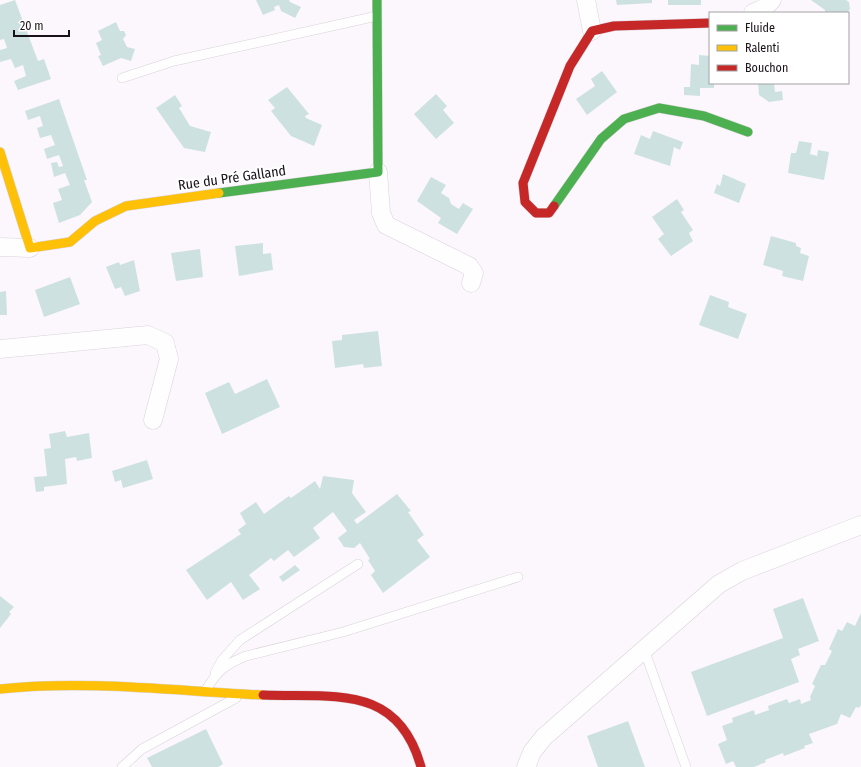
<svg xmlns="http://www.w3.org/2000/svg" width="861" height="767" viewBox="0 0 861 767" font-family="'Fira Sans Condensed',sans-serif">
  <rect width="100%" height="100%" fill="#fcf7fc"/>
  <g fill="#cde2e0">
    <polygon points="15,0 38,61 44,59 51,79 18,90 14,81 26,76 23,65 15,68 11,59 0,62 0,50 7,48 4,39 0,40 0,5"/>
    <polygon points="256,0 289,0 290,2 301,7 295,18 281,11 279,5 274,7 275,10 263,15"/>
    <polygon points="616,0 652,0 652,3 617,5"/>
    <rect x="668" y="0" width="33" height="5"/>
    <polygon points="811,0 846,0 849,2 850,9 847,13 825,13 825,10"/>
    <polygon points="116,22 120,31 124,31 126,35 123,39 127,47 135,49 131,61 121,58 103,66 98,56 101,55 96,43 102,40 98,31"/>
    <polygon points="699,55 710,56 710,83 714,83 714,88 700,88 700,96 684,95 684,87 690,87 691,64 699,65"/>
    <polygon points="602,71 617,92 587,115 576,99 595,86 591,79"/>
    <polygon points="758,83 774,83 775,92 782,91 783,100 769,102 759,95"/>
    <polygon points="287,87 309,114 305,116 306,118 322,125 314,146 291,136 271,111 275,108 268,100"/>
    <polygon points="436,94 447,106 443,110 454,123 436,139 414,114"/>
    <polygon points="175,95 182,106 179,108 190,126 211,132 205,152 184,148 156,108"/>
    <polygon points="59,99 87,180 84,180 92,202 80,215 59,223 53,203 62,200 58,189 70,185 65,173 54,177 51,163 57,162 59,167 63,166 59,155 47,159 44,149 55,145 51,135 40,138 37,128 43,126 40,116 28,120 25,111"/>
    <polygon points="653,131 683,142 680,150 674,147 670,166 634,154 641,135 650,139"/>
    <polygon points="799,141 812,143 810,154 817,156 818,150 829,152 824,180 788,173 791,153 796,153"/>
    <polygon points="723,174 746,184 739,203 714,193 717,184 720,186"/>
    <polygon points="431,177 446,185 441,193 449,198 451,204 459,209 463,203 473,209 457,234 438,223 441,218 417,201"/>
    <polygon points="677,199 684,210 681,212 693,230 689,233 693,241 671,256 658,239 664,234 652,217"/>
    <polygon points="771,236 796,243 796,246 801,248 800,253 809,256 803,281 782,276 783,271 763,265"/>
    <polygon points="263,243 263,254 271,253 273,270 239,276 235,246"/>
    <polygon points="200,249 203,277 176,281 171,253"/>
    <polygon points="134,260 140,291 125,296 121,287 115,289 106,267 119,262 120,265"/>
    <polygon points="70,277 80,304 44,317 35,290"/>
    <polygon points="6,291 7,315 0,315 0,292"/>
    <polygon points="710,295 729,302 728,307 747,314 738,339 699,325"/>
    <polygon points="378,331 382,366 364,368 363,364 335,368 332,341 342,340 342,335"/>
    <polygon points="267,379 280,407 222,434 205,393 229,382 235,394"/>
    <polygon points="65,431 67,437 89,433 92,458 77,461 76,457 65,459 67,484 44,487 44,491 36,492 34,477 47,476 44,449 51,448 49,434"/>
    <polygon points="147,460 153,479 123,488 121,480 115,482 112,471"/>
    <polygon points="323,476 354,480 352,493 366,512 354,520 357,524 397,494 411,511 408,512 424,535 417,540 430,557 383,593 371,575 375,571 368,560 370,559 360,543 354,548 344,547 338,538 347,531 333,512 313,528 320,538 294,557 288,550 274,561 271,558 249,575 260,589 243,600 231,582 207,600 186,570 241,534 238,530 246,524 240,513 256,502 264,514 289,496 291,498 315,481 320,489"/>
    <polygon points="295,565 300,570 283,582 279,577"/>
    <polygon points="0,596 14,607 9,612 11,614 0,628"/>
    <polygon points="803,598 819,641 798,649 800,655 791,659 799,682 707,716 691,672 783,638 773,609"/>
    <polygon points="861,613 861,705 859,708 856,707 850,718 841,714 837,724 809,734 813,743 804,746 805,748 784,756 783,753 765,760 766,762 754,767 736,767 733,761 726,764 718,744 727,740 722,726 733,722 732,718 754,710 755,715 769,710 768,706 787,699 789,703 800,699 801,704 811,700 810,697 815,686 812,684 821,665 825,665 832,651 829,649 838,629 842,631 847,622 855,626"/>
    <polygon points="628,721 645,767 598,767 587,736"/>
    <polygon points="206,729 223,764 218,767 152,767 147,758"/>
  </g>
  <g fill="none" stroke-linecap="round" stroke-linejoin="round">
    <g stroke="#d8d3d8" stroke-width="10">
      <g id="lane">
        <polyline points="122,78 174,61 377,16"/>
        <polyline points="644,649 686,767"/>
        <polyline points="215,673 222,660 240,640 358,564"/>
        <path d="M206,690C217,671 226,664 246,656L343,632L518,577"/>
        <polyline points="122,767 142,749 236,698"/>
      </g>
    </g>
    <g stroke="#d8d3d8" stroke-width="19">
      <g id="street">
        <polyline points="586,0 592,31"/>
        <polyline points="753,13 764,8 772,0"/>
        <polyline points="378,172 381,213 386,225 469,266 474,273 471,283"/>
        <polyline points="0,247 30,248"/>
        <polyline points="0,349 148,335 165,343 169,359 153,420"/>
        <polyline points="526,767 532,752 544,737 719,584 742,571 861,525"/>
      </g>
    </g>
    <g stroke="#d8d3d8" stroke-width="10">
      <g id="fast">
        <polyline points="219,193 378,172 377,0"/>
        <polyline points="554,206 601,139 624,119 659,108 704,116 748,132"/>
      </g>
    </g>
    <g stroke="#d8d3d8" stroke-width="10">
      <g id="slow">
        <polyline points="0,152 30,248 70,242 95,221 126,206 219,193"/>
        <path d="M0,689C88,680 175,691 263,695"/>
      </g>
    </g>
    <g stroke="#d8d3d8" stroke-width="10">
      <g id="jam">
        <polyline points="554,206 549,213 536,213 525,202 523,183 570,66 592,31 614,26 710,23"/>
        <path d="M263,695C333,698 398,683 421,767"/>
      </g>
    </g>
    <use href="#lane" stroke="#fffeff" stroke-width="9"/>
    <use href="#street" stroke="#fffeff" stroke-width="18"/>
    <use href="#fast" stroke="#4caf50" stroke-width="9"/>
    <use href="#slow" stroke="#ffc107" stroke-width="9"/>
    <use href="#jam" stroke="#c62828" stroke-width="9"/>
  </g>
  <g text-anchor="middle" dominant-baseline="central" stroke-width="4" stroke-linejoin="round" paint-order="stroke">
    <g font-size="14" fill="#191319" stroke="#fff">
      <text transform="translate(232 178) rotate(-8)">Rue du Pré Galland</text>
    </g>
  </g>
  <rect x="709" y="12" width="140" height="72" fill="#ffffff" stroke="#a3a1a3"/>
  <rect x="717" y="25" width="20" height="6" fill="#4caf50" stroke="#a3a1a3"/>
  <text x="745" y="32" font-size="12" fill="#191319">Fluide</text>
  <rect x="717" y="45" width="20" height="6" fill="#ffc107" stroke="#a3a1a3"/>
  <text x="745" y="52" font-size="12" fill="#191319">Ralenti</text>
  <rect x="717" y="65" width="20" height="6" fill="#c62828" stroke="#a3a1a3"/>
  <text x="745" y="72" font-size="12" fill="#191319">Bouchon</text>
  <path d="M14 30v6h55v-6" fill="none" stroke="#191319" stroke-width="2"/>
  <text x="20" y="30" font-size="12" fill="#191319" stroke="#ffffff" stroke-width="3" paint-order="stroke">20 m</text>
</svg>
